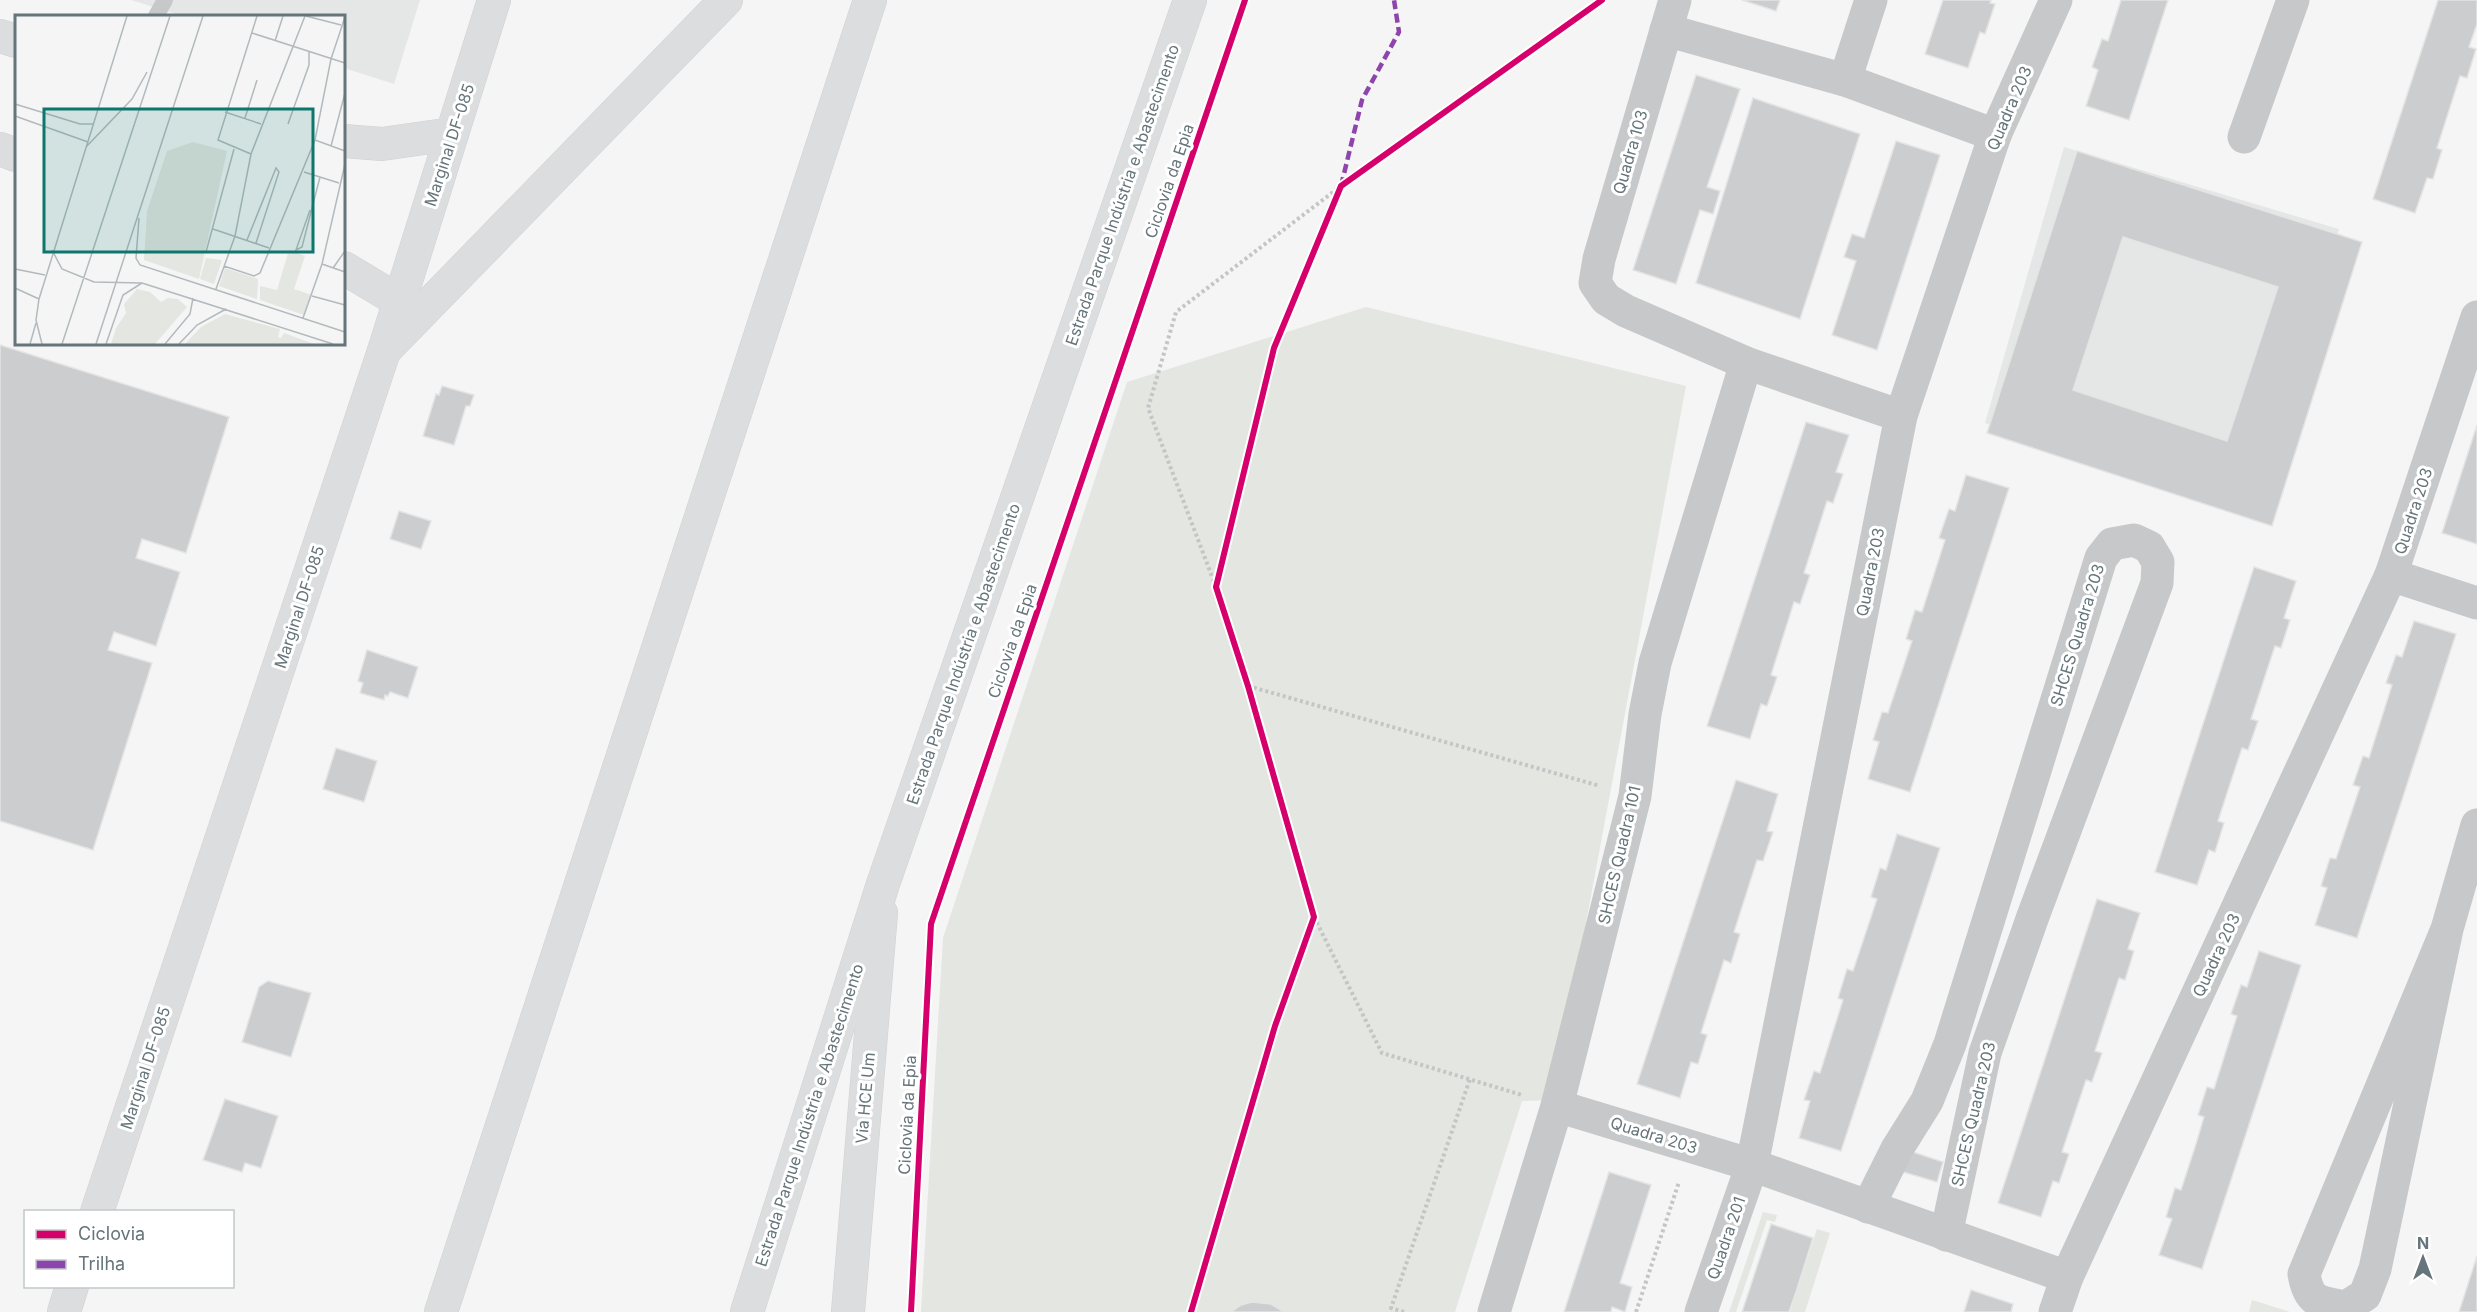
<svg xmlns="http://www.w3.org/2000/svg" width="2477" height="1312" viewBox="0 0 2477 1312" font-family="Inter,sans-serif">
  <rect width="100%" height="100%" fill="#f5f5f5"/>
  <g fill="#e5e6e6">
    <polygon points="131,0 420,0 394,84 344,68 344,16 183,16"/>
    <polygon points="2064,147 2339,229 2252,507 1985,423"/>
  </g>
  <g fill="#e4e6e2">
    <polygon points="1366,307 1686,386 1553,1100 1522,1101 1455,1312 921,1312 943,938 1127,382"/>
    <polygon points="1763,1212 1777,1215 1775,1222 1767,1220 1736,1312 1729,1312"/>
    <polygon points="1817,1229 1830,1233 1805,1312 1790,1312"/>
    <polygon points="2252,1300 2290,1312 2249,1312"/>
  </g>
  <g fill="#cccdce" stroke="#e4e4e4" stroke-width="1.5" fill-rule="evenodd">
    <polygon points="1742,0 1780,0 1776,11"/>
    <polygon points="1943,0 1991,0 1990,3 1995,4 1985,34 1980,32 1968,68 1925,54"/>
    <polygon points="2121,0 2168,0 2129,120 2086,106 2098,70 2092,67 2102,39 2108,41"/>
    <polygon points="2438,0 2477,0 2477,24 2469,47 2476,49 2467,78 2460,76 2437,148 2442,150 2433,179 2427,178 2415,213 2373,199"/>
    <polygon points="1696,75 1740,89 1707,187 1720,191 1713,214 1700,210 1676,284 1633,270"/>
    <polygon points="1753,98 1860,134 1800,319 1696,283"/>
    <polygon points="1896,141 1940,155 1877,350 1832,335 1856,261 1844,257 1852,234 1864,238"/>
    <path d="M2077,151L2362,242L2272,526L1987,433ZM2123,237L2278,287L2227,441L2073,390Z"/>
    <polygon points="0,345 229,417 186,553 142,539 136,558 180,572 156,646 114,632 108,650 152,663 93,850 0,821"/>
    <polygon points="442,386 474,395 470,406 466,406 454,445 423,436 436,394 439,395"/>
    <polygon points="1806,422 1849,435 1836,472 1843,474 1833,503 1827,501 1804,573 1810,575 1800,604 1794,602 1771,675 1777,677 1767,706 1761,704 1750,739 1707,726"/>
    <polygon points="2477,425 2477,544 2442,533"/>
    <polygon points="1966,475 2009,488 1910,792 1868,779 1879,742 1873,740 1882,712 1888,713 1912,641 1906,639 1915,610 1922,612 1945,540 1939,538 1949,509 1955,511"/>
    <polygon points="399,511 431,521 421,549 390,539"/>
    <polygon points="2254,567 2296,581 2284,618 2290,620 2281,648 2275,646 2251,719 2258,721 2248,750 2242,748 2231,781 2218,821 2224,823 2215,852 2209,850 2197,885 2155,872"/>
    <polygon points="2414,621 2456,634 2357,938 2315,925 2327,888 2321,886 2330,858 2336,859 2360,787 2353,785 2363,756 2369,758 2392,685 2386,683 2396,655 2402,657"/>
    <polygon points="367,650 418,667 408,698 390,692 388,696 385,695 384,700 360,693 363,683 358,681"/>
    <polygon points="336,748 377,761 364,802 323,789"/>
    <polygon points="1736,780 1778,794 1767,831 1773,832 1763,861 1757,860 1734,932 1740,934 1731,963 1724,960 1701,1033 1707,1035 1698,1064 1691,1062 1680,1098 1637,1084"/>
    <polygon points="1897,834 1940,848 1841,1151 1799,1138 1810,1101 1804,1100 1814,1071 1820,1073 1843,1000 1838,998 1847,969 1853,971 1877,899 1871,897 1880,868 1886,870"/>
    <polygon points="2097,899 2140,913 2128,949 2134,951 2125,980 2119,978 2095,1051 2102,1053 2092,1082 2086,1080 2062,1152 2069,1154 2059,1183 2053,1181 2041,1217 1998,1203"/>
    <polygon points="2259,951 2301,965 2202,1269 2159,1255 2172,1219 2166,1217 2175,1188 2181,1190 2196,1144 2204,1117 2198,1115 2207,1087 2214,1089 2237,1016 2231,1014 2241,985 2247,987"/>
    <polygon points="268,981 311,993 291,1057 242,1042 259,987"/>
    <polygon points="225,1099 278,1116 261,1168 245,1163 242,1172 203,1160"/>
    <polygon points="1910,1151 1943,1162 1937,1182 1903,1172"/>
    <polygon points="1609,1172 1651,1185 1620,1283 1632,1287 1625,1312 1612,1307 1611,1312 1564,1312"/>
    <polygon points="1771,1224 1813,1238 1796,1292 1789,1312 1742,1312"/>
    <polygon points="2477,1256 2477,1312 2459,1312"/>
    <polygon points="1971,1290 2013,1304 2011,1312 1964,1312"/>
    <polygon points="1252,1302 1271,1304 1284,1312 1231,1312 1241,1305"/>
  </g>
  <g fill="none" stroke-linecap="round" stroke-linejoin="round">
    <g stroke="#d0d1d2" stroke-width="34">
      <g id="secondary">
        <polyline points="0,36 16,41"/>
        <polyline points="344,141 382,144 452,134"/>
        <polyline points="0,149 16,155"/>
        <polyline points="344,268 399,301"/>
        <polyline points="97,1212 384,351 494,0"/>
        <polyline points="64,1312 72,1286"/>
        <polyline points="848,1312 881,913"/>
      </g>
    </g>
    <g stroke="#d0d1d1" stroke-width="34">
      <g id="highway">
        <polyline points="384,351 726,0"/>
        <polyline points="441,1312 870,0"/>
        <polyline points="747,1312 883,884 1190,0"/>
      </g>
    </g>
    <g stroke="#c5c5c6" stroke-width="4" stroke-dasharray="3 3" stroke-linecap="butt">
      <polyline points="1216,587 1148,408 1176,312 1341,186"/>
      <polyline points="1248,686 1600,786"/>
      <polyline points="1314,917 1382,1053 1522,1095"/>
      <polyline points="1404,1312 1391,1308 1470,1079"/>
      <polyline points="1636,1312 1679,1182"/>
    </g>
    <polyline stroke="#c6c8c9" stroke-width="16" points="156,16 165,0"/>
    <g stroke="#c6c8c9" stroke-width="33">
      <polyline points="1675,0 1599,259 1595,283 1606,299 1626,311 1746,363 1901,416"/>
      <polyline points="1666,30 1845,80 1995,135"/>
      <polyline points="1845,80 1871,0"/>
      <polyline points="2244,137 2293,0"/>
      <polyline points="2391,575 2477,603"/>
      <path d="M2447,929L2304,1274C2309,1304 2320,1302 2346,1307L2365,1295L2375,1269L2447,929L2477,825"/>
      <polyline points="1557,1106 1752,1165 2067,1277"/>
      <polyline points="1868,1207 1897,1149 1927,1101 1950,1044 2101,558 2112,544 2134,540 2149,547 2158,562 2157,583 2032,919 1985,1053 1946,1235"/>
      <polyline points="1494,1312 1557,1106 1635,796 1645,714 1655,663 1746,363"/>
      <polyline points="1701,1312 1752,1165 1901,416 1995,135 2056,0"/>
      <polyline points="2055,1312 2067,1277 2391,575 2477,317"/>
    </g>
    <use href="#secondary" stroke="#dcddde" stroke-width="33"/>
    <use href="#highway" stroke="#dcddde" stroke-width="33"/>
    <polyline stroke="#8e44ad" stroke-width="4.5" stroke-dasharray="9 4.5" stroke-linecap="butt" points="1341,186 1362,100 1399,32 1394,0"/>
    <g stroke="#fff" stroke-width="10">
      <g id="cycleway">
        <polyline points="911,1312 931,924 1245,0"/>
        <polyline points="1191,1312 1275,1026 1314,917 1248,686 1216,587 1274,348 1341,186 1602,0"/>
      </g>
    </g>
    <use href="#cycleway" stroke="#d6006c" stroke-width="6"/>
  </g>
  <g text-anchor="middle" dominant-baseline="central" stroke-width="6" stroke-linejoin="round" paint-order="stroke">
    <g font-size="16" fill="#65757b" stroke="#fff">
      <text transform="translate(2009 108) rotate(-67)">Quadra 203</text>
      <text transform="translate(449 145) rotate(-72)">Marginal DF-085</text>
      <text transform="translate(1630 152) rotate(-74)">Quadra 103</text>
      <text transform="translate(1169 181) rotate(-71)">Ciclovia da Epia</text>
      <text transform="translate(1122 195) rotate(-71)">Estrada Parque Indústria e Abastecimento</text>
      <text transform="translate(2413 511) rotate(-72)">Quadra 203</text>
      <text transform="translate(1870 572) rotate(-79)">Quadra 203</text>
      <text transform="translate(299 607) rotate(-72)">Marginal DF-085</text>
      <text transform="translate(2077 635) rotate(-73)">SHCES Quadra 203</text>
      <text transform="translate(1012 641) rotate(-71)">Ciclovia da Epia</text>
      <text transform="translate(963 654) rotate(-71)">Estrada Parque Indústria e Abastecimento</text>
      <text transform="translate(1619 855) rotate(-77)">SHCES Quadra 101</text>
      <text transform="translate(2216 955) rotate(-65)">Quadra 203</text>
      <text transform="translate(145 1068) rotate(-72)">Marginal DF-085</text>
      <text transform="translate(865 1098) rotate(-85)">Via HCE Um</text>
      <text transform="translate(1973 1114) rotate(-77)">SHCES Quadra 203</text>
      <text transform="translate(809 1115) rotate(-72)">Estrada Parque Indústria e Abastecimento</text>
      <text transform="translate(907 1115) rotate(-87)">Ciclovia da Epia</text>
      <text transform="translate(1654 1135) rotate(17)">Quadra 203</text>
      <text transform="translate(1726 1238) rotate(-71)">Quadra 201</text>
    </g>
  </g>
  <g transform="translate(15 15)">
    <rect width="330" height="330" fill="#f5f5f5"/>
    <path d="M178,127L212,136L184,264L129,245L132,196L152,136ZM274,235L290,241L279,274L297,280L289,300L245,285V271L262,275ZM191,243L207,245L199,269L185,264ZM210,253L243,264L242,284L204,271ZM122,274L135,277L146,287L153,283L163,284L172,292L140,329H96L101,313L111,298L109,289ZM210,299L265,314L263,322L266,323L269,318L299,329H170L186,312Z" fill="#e4e6e2"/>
    <path fill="none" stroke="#b2babd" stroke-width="1.5" d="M291,1L326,10M237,18L330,48M260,26L268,1M0,89L65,109H78M210,97L246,109M0,101L73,127M230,103L242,65M273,109L294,50V37M300,125L330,136M316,131L330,78M71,132L117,84L132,57M236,139L203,125L242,1M289,157L324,168M295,195L281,235L287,232L305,162M124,203L121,243L125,250L330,317M198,214L254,233M232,225L261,153L264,157L241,228M37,235L47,254L79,267L127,268L318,329M191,237L219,134M307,249L330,257M209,251L239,261L245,258L300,125L316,44L330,2M318,253L330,236M0,254L30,260M0,273L24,284M201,274L220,221L236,139L290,1M297,281L330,290M288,303L307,249L330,149M15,329L21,308M27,329L21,305L24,284L112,1M47,329L155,1M81,329L188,1M91,329L108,280L127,268M150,329L175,299L178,283M164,329L182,310L211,294"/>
    <path fill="#0f766e" fill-opacity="0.15" stroke="#0f766e" stroke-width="3" d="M29,94H298V237H29Z"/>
    <rect width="330" height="330" fill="none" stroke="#65757b" stroke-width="3"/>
  </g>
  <rect x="24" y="1210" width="210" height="78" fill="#ffffff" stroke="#c1c8ca" stroke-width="1.5"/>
  <rect x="36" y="1230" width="30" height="9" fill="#d6006c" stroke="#c1c8ca" stroke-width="1.5"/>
  <text x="78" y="1240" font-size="18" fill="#65757b">Ciclovia</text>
  <rect x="36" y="1260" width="30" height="9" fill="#8e44ad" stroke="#c1c8ca" stroke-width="1.5"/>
  <text x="78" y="1270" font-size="18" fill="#65757b">Trilha</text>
  <g transform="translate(2423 1258)" stroke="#ffffff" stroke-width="4.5" paint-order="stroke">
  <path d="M0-4.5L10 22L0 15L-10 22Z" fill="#65757b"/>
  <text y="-9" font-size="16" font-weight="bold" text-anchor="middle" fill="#65757b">N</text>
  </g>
</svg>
